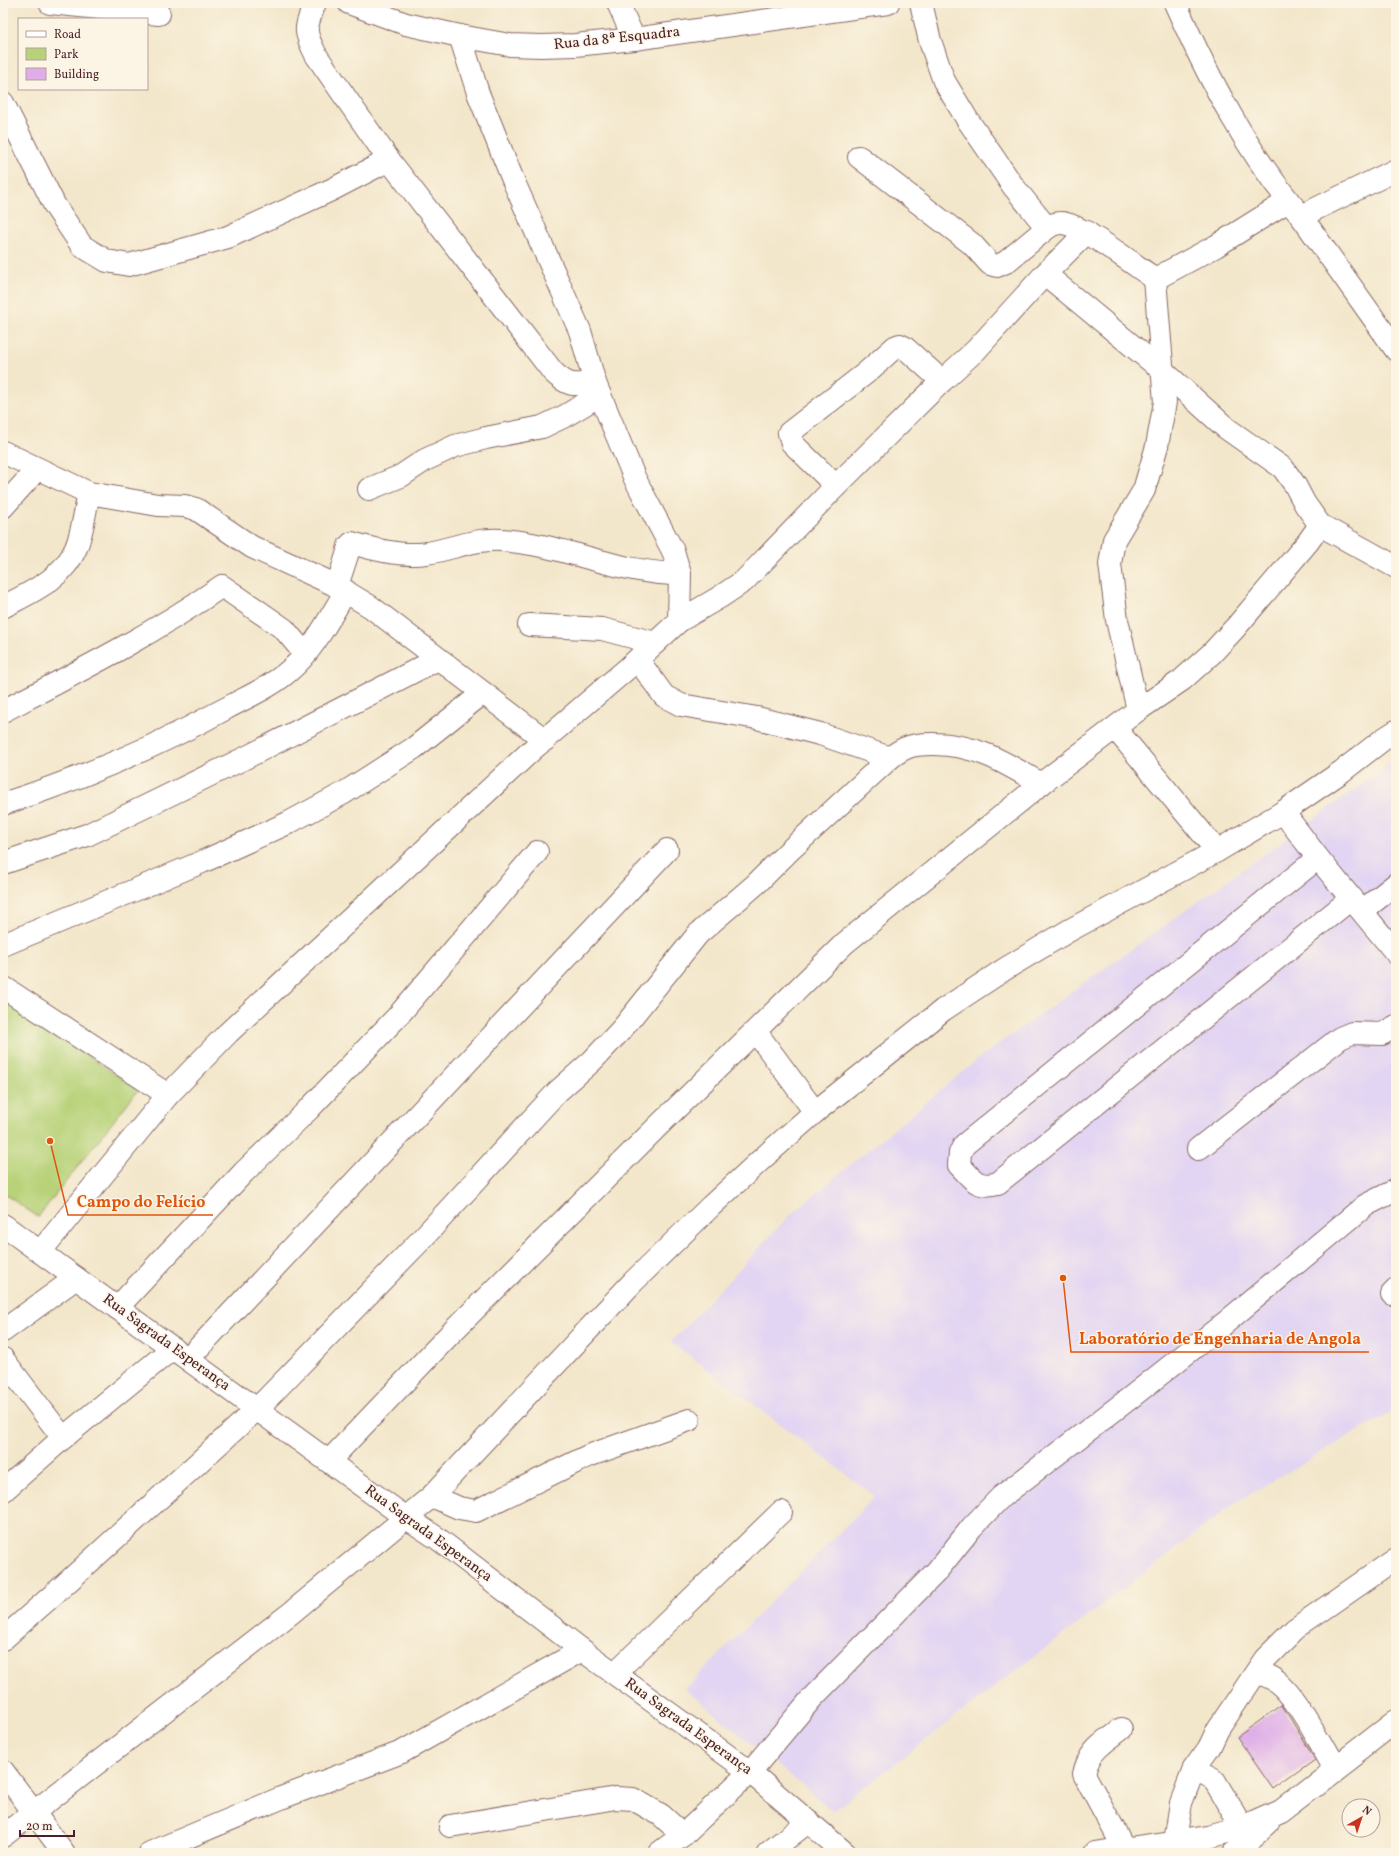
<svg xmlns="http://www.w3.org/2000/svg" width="1399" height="1856" viewBox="0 0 1399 1856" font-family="Vollkorn,serif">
  <rect width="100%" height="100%" fill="#fcf5e5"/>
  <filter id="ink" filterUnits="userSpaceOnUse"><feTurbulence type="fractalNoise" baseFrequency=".025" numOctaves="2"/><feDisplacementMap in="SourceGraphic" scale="8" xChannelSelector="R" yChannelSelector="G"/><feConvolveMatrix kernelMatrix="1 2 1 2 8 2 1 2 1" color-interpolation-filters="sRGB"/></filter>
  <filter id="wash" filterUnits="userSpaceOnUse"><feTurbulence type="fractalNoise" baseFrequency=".012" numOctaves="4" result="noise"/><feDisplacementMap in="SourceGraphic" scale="16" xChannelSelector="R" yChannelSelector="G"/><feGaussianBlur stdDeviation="0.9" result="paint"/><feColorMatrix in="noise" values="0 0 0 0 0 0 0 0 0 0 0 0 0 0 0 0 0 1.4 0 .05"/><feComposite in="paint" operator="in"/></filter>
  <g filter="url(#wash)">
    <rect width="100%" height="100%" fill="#f3e7cb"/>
    <polygon fill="#e2d4f3" points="1396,760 1396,1409 1235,1503 833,1811 685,1689 875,1496 671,1342 791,1214 982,1056"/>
    <polygon fill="#b7d278" stroke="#807852" points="3,997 138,1090 38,1217 3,1193"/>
    <g id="blocks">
      <polygon fill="#dfaee8" points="1282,1705 1315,1759 1273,1789 1237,1737"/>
    </g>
  </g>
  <g filter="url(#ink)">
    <use href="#blocks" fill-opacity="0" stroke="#856563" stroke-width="1"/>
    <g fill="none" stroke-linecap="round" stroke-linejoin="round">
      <g stroke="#856563" stroke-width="24">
        <g id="minor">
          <polyline points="50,3 159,14"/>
          <path d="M315,3C305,30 303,29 316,55L389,160L553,372C569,387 574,385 595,383"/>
          <polyline points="349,3 406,24 460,36 510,45 541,46 575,45 634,39 888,3"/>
          <polyline points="618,3 634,39"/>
          <path d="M921,3L930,41L944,81L967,119L1013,186L1047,228C1051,225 1055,223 1061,223C1080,223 1136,266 1155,279"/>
          <path d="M1175,3C1209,79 1247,153 1301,216L1396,350"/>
          <polyline points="460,36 478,93 513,180 580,331 595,383 635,479 673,551 680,574 679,621"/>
          <polyline points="3,103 55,206 82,246 107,261 129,265 228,237 331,190 389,160"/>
          <polyline points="859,157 972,244 990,264 997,266 1006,262 1047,228"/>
          <polyline points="1301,216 1396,170"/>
          <polyline points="1045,274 1163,371 1226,428 1283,468 1295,485 1305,504 1320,525 1396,567"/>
          <polyline points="3,452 89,493 158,505 185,506 196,509 252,547 333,584 371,607 545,740"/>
          <polyline points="836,486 792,443 789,433 866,373 895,347 900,345 904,347 942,381"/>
          <polyline points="369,489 401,476 425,460 455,446 486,438 542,427 565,416 600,395"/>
          <polyline points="3,507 37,469"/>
          <path d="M337,586L347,555L349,546L352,543C375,550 403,557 427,553C452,549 476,538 501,540C562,544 619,574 680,574"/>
          <path d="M3,607C31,592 63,579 76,548C83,531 85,510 89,493"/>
          <polyline points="529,625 602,629 655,643"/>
          <polyline points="638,660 664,696 681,705 757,718 820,734 890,758"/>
          <polyline points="1138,710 1117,620 1110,564 1114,540 1144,490 1157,446 1165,402 1155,279 1216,246 1288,201"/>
          <path d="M3,711C78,672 153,634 222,586L284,629L305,654"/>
          <polyline points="1115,728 1217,851"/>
          <path d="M3,804C80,779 154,748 225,709C247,697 271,687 290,670C313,651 330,617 346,591"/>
          <polyline points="1283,812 1318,858 1396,953"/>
          <path d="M1318,858L964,1145L960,1153L959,1165C973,1179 976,1189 998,1183L1352,898"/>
          <polyline points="3,863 87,835 251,755 438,659"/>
          <polyline points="1362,911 1396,884"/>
          <polyline points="3,945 202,862 288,823 344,793 414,748 483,693"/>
          <polyline points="3,987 168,1095"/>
          <polyline points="756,1032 815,1112"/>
          <polyline points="1198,1149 1340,1038 1352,1033 1382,1034 1396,1026"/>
          <polyline points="3,1225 405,1517 437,1538 582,1650 750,1772 845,1853"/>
          <polyline points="40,1252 168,1095 228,1033 532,750 628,668 679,621 720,597 744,581 836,486 942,381 976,350 1045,274 1087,232"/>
          <polyline points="1392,1294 1396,1290"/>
          <polyline points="117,1308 244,1172 309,1109 397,1017 537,852"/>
          <polyline points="3,1331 76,1278"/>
          <polyline points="3,1359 63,1438"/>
          <polyline points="188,1359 667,850"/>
          <polyline points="329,1461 452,1332 655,1129 845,943 1041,784 1138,710 1182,680 1212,653 1236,627 1308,542 1320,525"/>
          <polyline points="3,1491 63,1438 173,1348"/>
          <polyline points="432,1496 459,1508 476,1511 588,1456 689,1420"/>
          <path d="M3,1639L62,1587L257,1409L419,1242L557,1092L592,1061L622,1029L698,934L756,884L788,852L890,758C895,754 901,750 906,748C914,744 925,744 933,744C976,744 1006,763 1041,784"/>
          <path d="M1257,1672C1264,1675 1271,1677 1277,1682C1297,1697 1321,1745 1335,1768"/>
          <polyline points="615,1673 781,1512"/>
          <path d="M1121,1729C1103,1744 1089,1750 1084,1774L1124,1848"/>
          <polyline points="1194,1769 1213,1778 1243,1828"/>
          <polyline points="3,1771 64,1853"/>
          <polyline points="450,1826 616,1798 633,1799 661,1815 683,1835"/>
          <polyline points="3,1836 291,1613 432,1496 633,1282 711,1206 763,1158 815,1112 943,1010 1005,969 1070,930 1217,851 1283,812 1341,772 1385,738 1396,731"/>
          <polyline points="1175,1841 1181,1803 1194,1769 1209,1748 1218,1729 1265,1659 1295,1629 1396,1559"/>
          <polyline points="150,1853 281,1798 402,1752 582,1650"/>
          <polyline points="659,1853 683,1835 750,1772 812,1698 936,1572 972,1527 1001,1497 1130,1398 1225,1323 1366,1205 1396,1190"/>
          <polyline points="768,1853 809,1821"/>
          <polyline points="1095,1853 1209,1837 1243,1828 1281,1811 1396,1722"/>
          <polyline points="1235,1853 1268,1823"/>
        </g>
      </g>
      <use href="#minor" stroke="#fff" stroke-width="22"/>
    </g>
  </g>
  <g text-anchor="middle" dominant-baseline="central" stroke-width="3" stroke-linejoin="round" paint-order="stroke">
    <g font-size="15" fill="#4a1f2b" stroke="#fcf5e5">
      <text transform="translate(617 39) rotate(-6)">Rua da 8ª Esquadra</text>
      <text transform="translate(166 1343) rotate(36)">Rua Sagrada Esperança</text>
      <text transform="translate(428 1534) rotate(36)">Rua Sagrada Esperança</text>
      <text transform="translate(688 1727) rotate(36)">Rua Sagrada Esperança</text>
    </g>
  </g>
  <path fill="none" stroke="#e0560e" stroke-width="1.5" d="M50 1141L68 1215H213M1063 1278L1071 1352H1369"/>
  <g fill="#e0560e" stroke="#fcf5e5" stroke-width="1.5">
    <circle cx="50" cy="1141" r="4"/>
    <circle cx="1063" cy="1278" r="4"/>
  </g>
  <g font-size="16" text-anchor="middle" font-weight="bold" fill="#e0560e" stroke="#fcf5e5" stroke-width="3" stroke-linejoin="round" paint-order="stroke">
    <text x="141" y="1207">Campo do Felício</text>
    <text x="1220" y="1344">Laboratório de Engenharia de Angola</text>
  </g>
  <rect width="1399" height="1856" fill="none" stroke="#fcf5e5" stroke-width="16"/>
  <rect x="18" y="18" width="130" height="72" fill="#fcf5e5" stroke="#b59f9b"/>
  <rect x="26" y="31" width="20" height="6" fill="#ffffff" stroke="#b59f9b"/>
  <text x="54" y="38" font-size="12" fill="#4a1f2b">Road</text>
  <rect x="26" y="48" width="20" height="12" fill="#b7d278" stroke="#b59f9b"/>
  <text x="54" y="58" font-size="12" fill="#4a1f2b">Park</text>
  <rect x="26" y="68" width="20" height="12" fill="#dfaee8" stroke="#b59f9b"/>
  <text x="54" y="78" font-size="12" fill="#4a1f2b">Building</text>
  <g transform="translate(1361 1818) rotate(39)"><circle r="19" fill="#fcf5e5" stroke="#b59f9b"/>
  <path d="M0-3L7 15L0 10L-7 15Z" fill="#c8321e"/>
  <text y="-6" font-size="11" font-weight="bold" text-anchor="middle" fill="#4a1f2b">N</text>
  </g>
  <path d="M20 1830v6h54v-6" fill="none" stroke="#4a1f2b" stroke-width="2"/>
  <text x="26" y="1830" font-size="12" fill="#4a1f2b" stroke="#fcf5e5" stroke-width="3" paint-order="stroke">20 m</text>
</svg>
